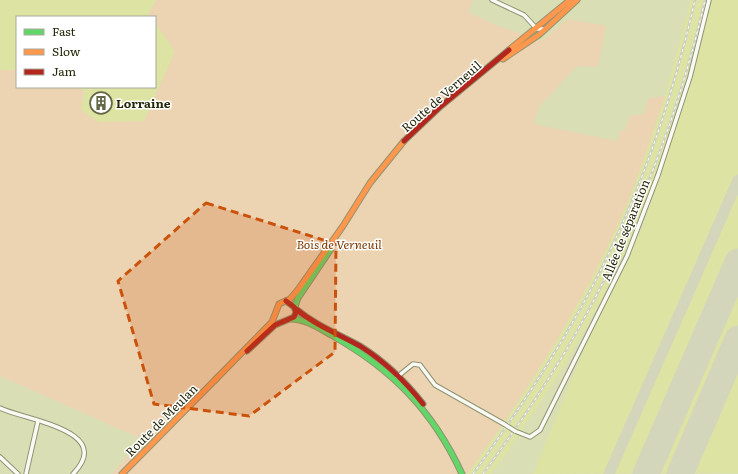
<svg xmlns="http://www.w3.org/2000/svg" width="738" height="474" viewBox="0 0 738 474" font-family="Literata,serif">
  <rect width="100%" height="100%" fill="#dadeb5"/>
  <g fill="#dde3a3">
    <polygon points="0,0 156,0 149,14 150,17 17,17 17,70 0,70"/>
    <polygon points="691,0 707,0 688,77 656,174 624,254 602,299 564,366 513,444 491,474 467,474 507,419 556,342 617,226 636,181 665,96"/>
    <polygon points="711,0 738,0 738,473 533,474 585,347 643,226 684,104 699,52"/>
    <polygon points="155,23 175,50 145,121 99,122 81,110 70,87 155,87"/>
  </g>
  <path fill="#ecd4b2" d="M156,0H473L468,12L496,25L542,41L568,19L606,26L598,67L577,66L539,107L534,124L617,141L621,130H625L630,116L644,114L649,98L665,96C650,140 636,185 617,227C576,315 524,396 467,474H112L142,439L0,376V70H17V87H70L84,90L81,110L99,122L144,121L175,51L155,23V17H150L148,15Z"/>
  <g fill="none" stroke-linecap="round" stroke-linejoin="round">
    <polyline stroke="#d4d6bc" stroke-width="11" points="609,474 738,180"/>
    <g stroke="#d4d6bc" stroke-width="27">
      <polyline points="646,474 738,262"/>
      <polyline points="680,474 738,339"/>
    </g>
    <g stroke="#909372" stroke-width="5.5">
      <g id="street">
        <polyline points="492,0 524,15 537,29 545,29"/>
        <polyline points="397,377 413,364 420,365 435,385 504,424"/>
        <path d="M0,408C24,420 116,430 73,474"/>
        <polyline points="515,431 530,437 540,430 627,256 658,175 690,77 709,0"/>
        <polyline points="0,457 18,474"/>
        <polyline points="26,474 38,421"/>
      </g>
    </g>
    <g stroke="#909372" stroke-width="7">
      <g id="fast">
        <polyline points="295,307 298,298 331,249"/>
        <path d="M291,319C306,319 320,329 333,336C393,370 433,411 462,474"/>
      </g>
    </g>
    <g stroke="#909372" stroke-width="7">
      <g id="slow">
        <polyline points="509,50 570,0"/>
        <polyline points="503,59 540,34 577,0"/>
        <polyline points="215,380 272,322 279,304 290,299 297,291 343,226 370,183 404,141"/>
        <polyline points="122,474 217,378"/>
      </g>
    </g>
    <g stroke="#909372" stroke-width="7">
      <g id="jam">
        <polyline points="404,141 441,106 509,50"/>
        <path d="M296,309C315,325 338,334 360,346C384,361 405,381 423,404"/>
        <polyline points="247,351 275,325 294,317 296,312 294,307 286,301"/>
      </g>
    </g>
    <use href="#street" stroke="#f9faf4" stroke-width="3.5"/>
    <use href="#fast" stroke="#63d668" stroke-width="5"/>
    <use href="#slow" stroke="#ff974d" stroke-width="5"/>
    <use href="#jam" stroke="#b3261e" stroke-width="5"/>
    <g stroke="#cdcfc2" stroke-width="2.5">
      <g id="rail">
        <path d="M473,474C523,404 571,333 608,255C647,174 675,88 695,0"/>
        <path d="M483,474C518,426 552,377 581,324C637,223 679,113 705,0"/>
      </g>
    </g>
    <use href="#rail" stroke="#fff" stroke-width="1" stroke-dasharray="3" stroke-linecap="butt"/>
    <g stroke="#909372" stroke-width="5.5" stroke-linecap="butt">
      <polyline id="street-bridge" points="504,424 515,431"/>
    </g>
    <use href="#street-bridge" stroke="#f9faf4" stroke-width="3.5"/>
  </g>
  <path fill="#cb520b" fill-opacity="0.2" stroke="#cb520b" stroke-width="3" stroke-dasharray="8 5" stroke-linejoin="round" d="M206,203L336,244L335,352L249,416L154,404L118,281Z"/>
  <defs>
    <g id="building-ring" transform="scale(1.15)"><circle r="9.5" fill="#fff" stroke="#646745" stroke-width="1.5"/><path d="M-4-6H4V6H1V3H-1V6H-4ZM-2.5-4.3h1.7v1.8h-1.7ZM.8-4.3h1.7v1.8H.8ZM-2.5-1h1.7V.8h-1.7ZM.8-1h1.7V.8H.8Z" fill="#646745"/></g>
  </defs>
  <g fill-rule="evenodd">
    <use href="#building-ring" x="101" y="103"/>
  </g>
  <g text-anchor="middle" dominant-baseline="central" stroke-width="3" stroke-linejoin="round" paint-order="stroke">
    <g font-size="12" fill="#252708" stroke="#fff">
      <text transform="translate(441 96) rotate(-41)">Route de Verneuil</text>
      <text transform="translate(625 230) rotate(-68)">Allée de séparation</text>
      <text transform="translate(161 420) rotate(-45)">Route de Meulan</text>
    </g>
    <g font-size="12" font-weight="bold" fill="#252708" stroke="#fff" text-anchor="start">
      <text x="116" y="103">Lorraine</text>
    </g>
    <g font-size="12" font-style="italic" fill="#7a3900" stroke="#fff">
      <text x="339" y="244">Bois de Verneuil</text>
    </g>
  </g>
  <rect x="16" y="16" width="140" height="72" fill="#ffffff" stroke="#a8a99c"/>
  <rect x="24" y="29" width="20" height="6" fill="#63d668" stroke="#a8a99c"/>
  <text x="52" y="36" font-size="12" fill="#252708">Fast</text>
  <rect x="24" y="49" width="20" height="6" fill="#ff974d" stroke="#a8a99c"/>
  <text x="52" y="56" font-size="12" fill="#252708">Slow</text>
  <rect x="24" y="69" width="20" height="6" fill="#b3261e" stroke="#a8a99c"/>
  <text x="52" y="76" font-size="12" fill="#252708">Jam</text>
</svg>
